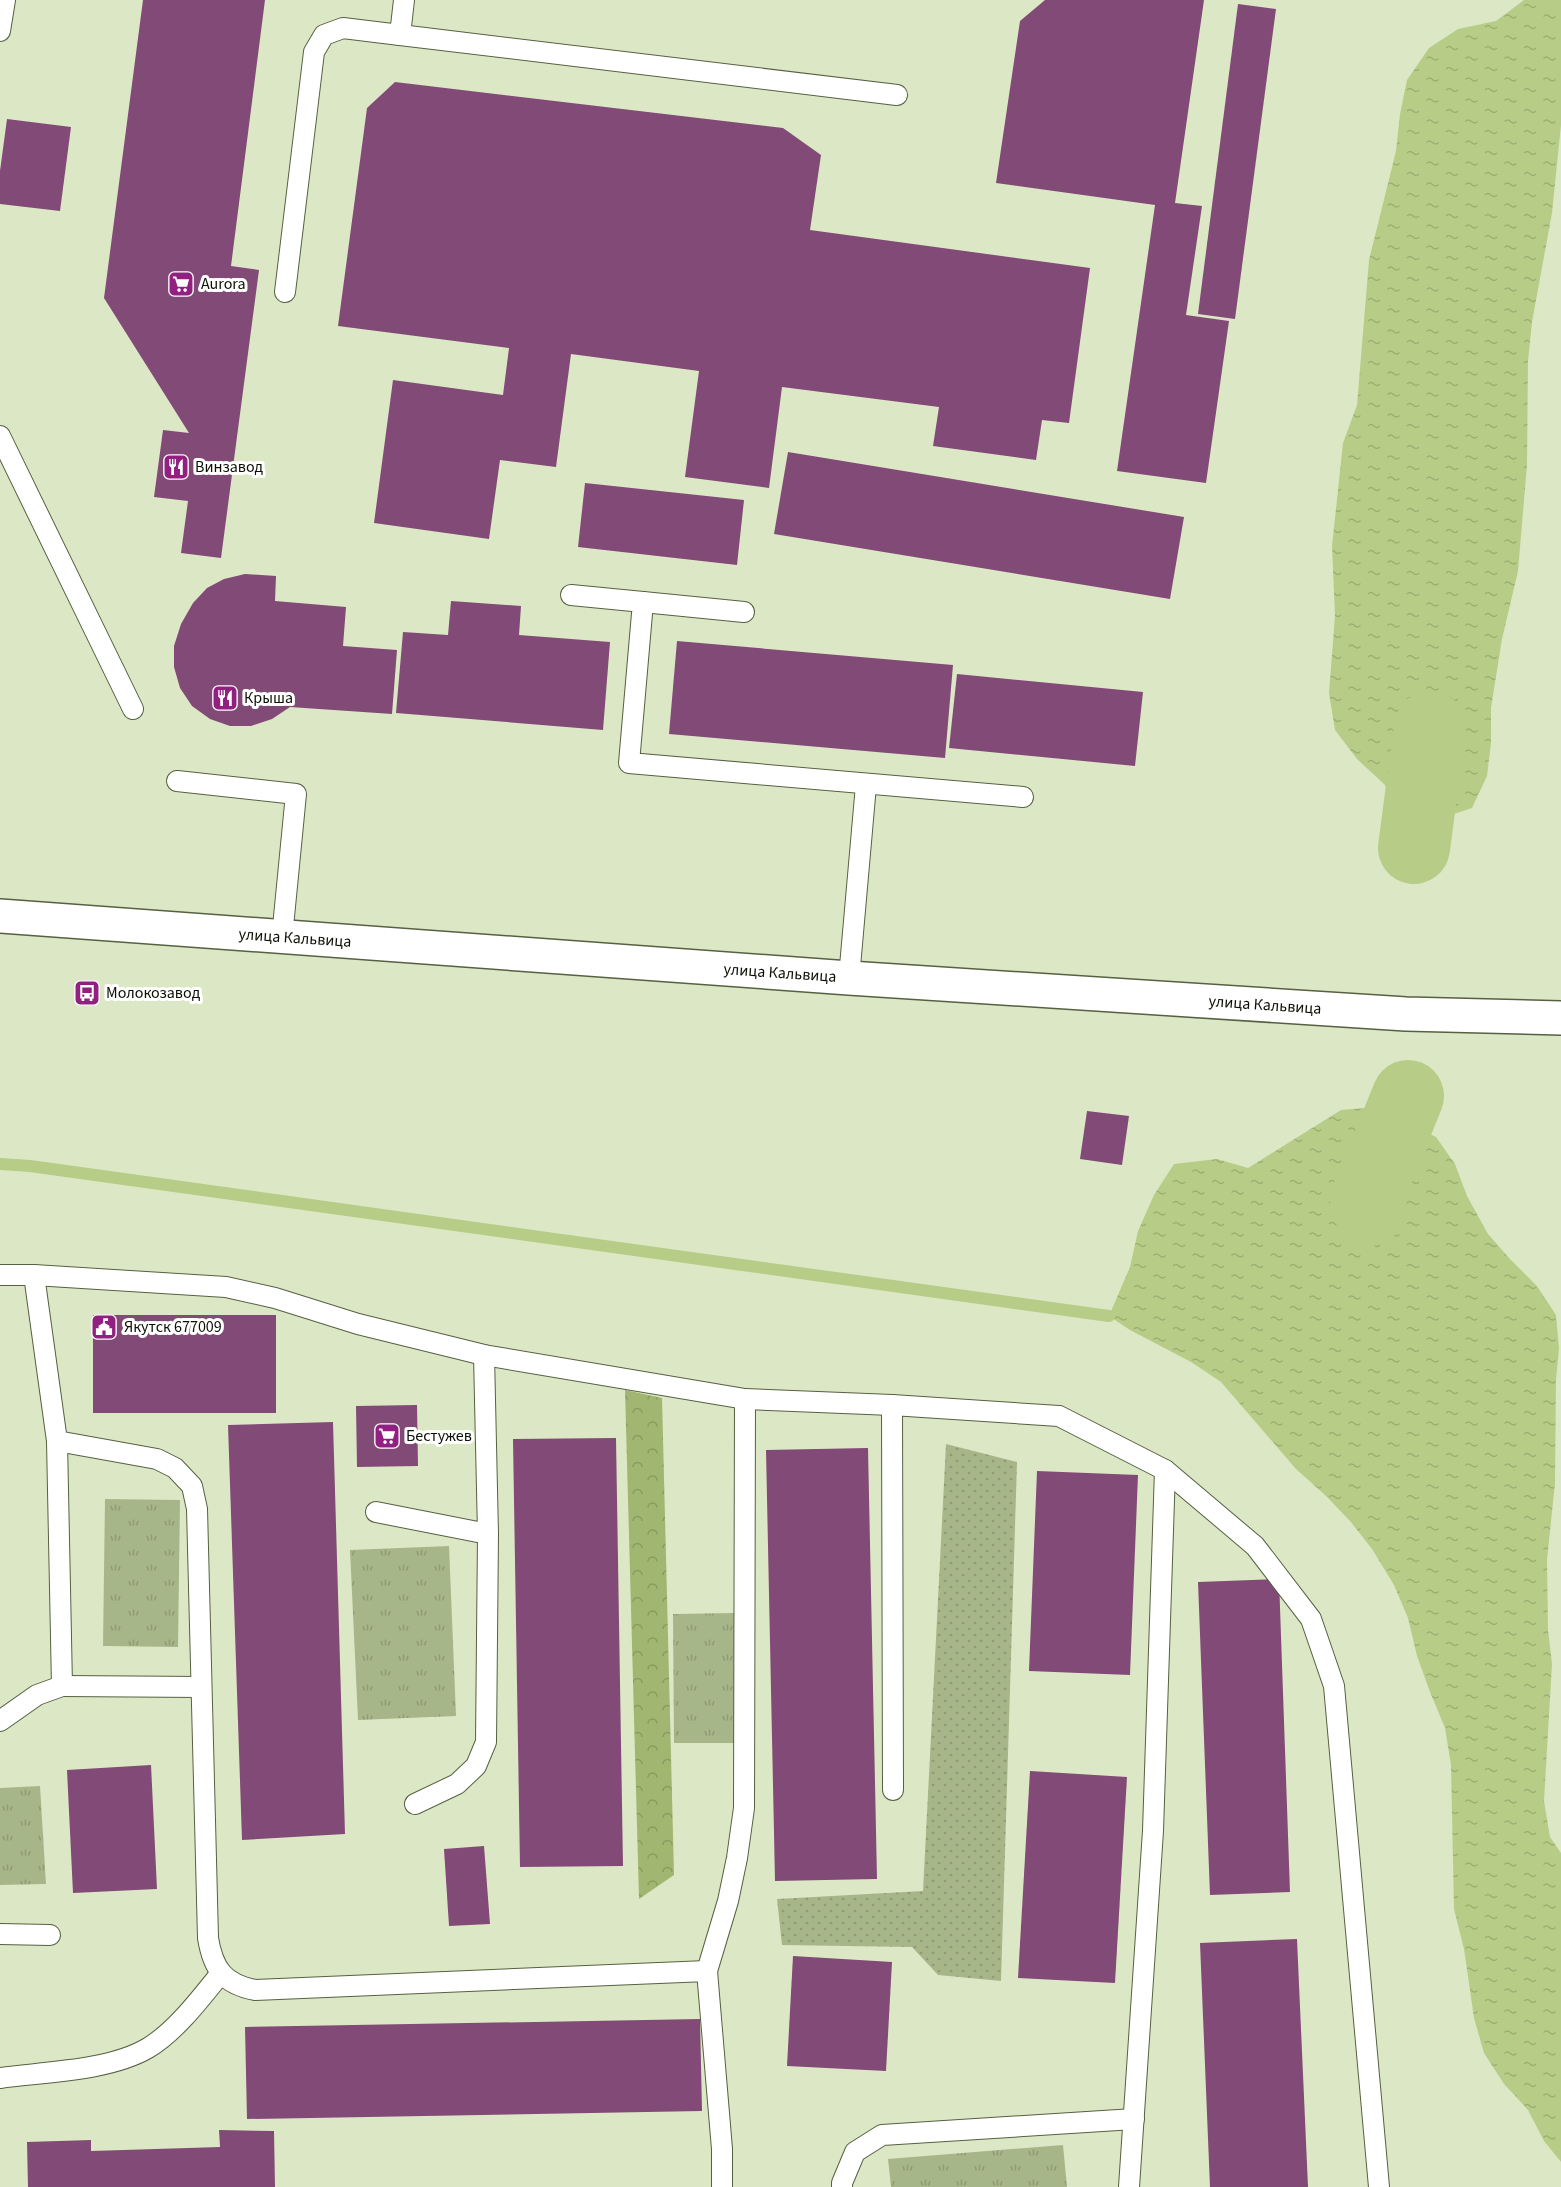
<svg xmlns="http://www.w3.org/2000/svg" width="1561" height="2187" viewBox="0 0 1561 2187" font-family="'Source Sans 3',sans-serif">
  <defs>
    <pattern id="grass-dots" width="8" height="8" patternUnits="userSpaceOnUse" patternTransform="scale(1.5)"><rect width="8" height="8" fill="#a7b689"/><path d="M2 2h.1M6 6h.1" fill="none" stroke="#8f9b75" stroke-width="1.8" stroke-linecap="round"/></pattern>
    <pattern id="forest-crowns" width="20" height="18" patternUnits="userSpaceOnUse" patternTransform="scale(1.5)"><rect width="20" height="18" fill="#a1b671"/><path d="M2 6a3 3 0 1 1 6 0M12 15a3 3 0 1 1 6 0" fill="none" stroke="#899b60"/></pattern>
    <pattern id="park-tufts" width="24" height="20" patternUnits="userSpaceOnUse" patternTransform="scale(1.5)"><rect width="24" height="20" fill="#a7b689"/><path d="M3 7l-1-3M5 7V3M7 7l1-3M15 17l-1-3M17 17v-4M19 17l1-3" fill="none" stroke="#8f9b75"/></pattern>
    <pattern id="water-ripples" width="26" height="14" patternUnits="userSpaceOnUse" patternTransform="scale(1.5)"><rect width="26" height="14" fill="#b7cd87"/><path d="M2 4q2-2 4 0t4 0M15 11q2-2 4 0t4 0" fill="none" stroke="#9caf73"/></pattern>
  </defs>
  <rect width="100%" height="100%" fill="#dce8c5"/>
  <polygon fill="url(#grass-dots)" points="946,1444 1017,1462 1001,1981 938,1975 912,1947 782,1945 777,1899 923,1891"/>
  <polygon fill="url(#forest-crowns)" points="625,1390 662,1398 674,1875 639,1899"/>
  <g fill="url(#park-tufts)">
    <polygon points="105,1499 180,1500 178,1647 103,1646"/>
    <polygon points="449,1546 456,1716 358,1720 350,1550"/>
    <polygon points="734,1613 735,1743 674,1743 673,1614"/>
    <polygon points="40,1786 46,1884 0,1885 0,1788"/>
    <polygon points="1063,2145 1067,2187 891,2187 888,2159"/>
  </g>
  <g fill="url(#water-ripples)">
    <polygon points="1524,0 1561,0 1561,125 1552,213 1532,322 1528,361 1527,465 1518,571 1502,639 1491,708 1491,743 1487,776 1472,808 1402,831 1385,785 1357,759 1335,730 1329,693 1335,616 1332,546 1343,443 1357,405 1369,260 1396,151 1400,114 1407,80 1429,48 1458,29 1496,21"/>
    <polygon points="1376,1107 1436,1137 1455,1164 1467,1196 1488,1234 1510,1259 1537,1286 1556,1315 1559,1348 1556,1380 1555,1483 1547,1560 1548,1630 1552,1664 1544,1801 1550,1837 1561,1853 1561,2162 1544,2141 1528,2110 1504,2084 1484,2053 1474,2018 1464,1949 1454,1909 1451,1765 1445,1728 1430,1692 1417,1656 1408,1618 1394,1585 1372,1549 1350,1521 1325,1495 1296,1469 1221,1382 1191,1362 1130,1330 1109,1316 1130,1267 1138,1231 1154,1195 1174,1164 1217,1159 1248,1168 1341,1110"/>
  </g>
  <g fill="none" stroke-linecap="round" stroke-linejoin="round">
    <polyline stroke="#b7cd87" stroke-width="12" points="0,1164 30,1166 1109,1316"/>
    <g stroke="#b7cd87" stroke-width="72">
      <polyline points="1414,848 1430,727"/>
      <polyline points="1369,1210 1366,1200 1408,1096"/>
    </g>
  </g>
  <g fill="#824a76">
    <polygon points="143,0 265,0 231,266 259,270 221,558 181,553 188,501 154,497 163,430 189,433 104,298"/>
    <polygon points="1045,0 1204,0 1175,203 1202,206 1186,315 1229,321 1206,483 1117,471 1155,205 996,183 1020,21"/>
    <polygon points="1238,4 1276,9 1235,319 1198,314"/>
    <polygon points="395,82 783,128 821,155 810,230 1090,268 1069,423 1042,420 1036,460 933,446 939,407 782,387 769,488 685,477 699,371 571,354 556,467 500,460 489,539 374,523 393,380 503,395 509,348 338,326 367,108"/>
    <polygon points="7,119 71,127 60,211 0,204 0,171"/>
    <polygon points="788,452 1184,517 1170,599 774,534"/>
    <polygon points="585,483 744,500 737,565 578,547"/>
    <polygon points="245,574 276,576 275,601 346,607 343,646 397,650 392,714 290,707 272,719 251,726 230,726 210,719 192,706 180,688 174,667 174,646 181,624 193,603 207,588 224,579"/>
    <polygon points="451,601 521,606 519,635 610,642 603,730 396,713 403,632 448,635"/>
    <polygon points="677,641 953,665 945,758 669,734"/>
    <polygon points="957,674 1143,692 1135,766 949,748"/>
    <polygon points="1087,1111 1129,1116 1122,1165 1080,1159"/>
    <rect x="93" y="1315" width="183" height="98"/>
    <polygon points="417,1405 418,1466 357,1467 356,1406"/>
    <polygon points="333,1422 345,1834 242,1840 228,1425"/>
    <polygon points="616,1438 623,1866 520,1867 513,1439"/>
    <polygon points="868,1448 877,1879 775,1881 766,1450"/>
    <polygon points="1037,1471 1138,1475 1130,1675 1029,1671"/>
    <polygon points="1279,1579 1290,1892 1210,1895 1198,1582"/>
    <polygon points="151,1765 157,1889 73,1893 67,1770"/>
    <polygon points="1030,1771 1127,1777 1115,1983 1018,1978"/>
    <polygon points="484,1846 490,1924 449,1926 444,1849"/>
    <polygon points="1297,1939 1308,2187 1210,2187 1200,1943"/>
    <polygon points="793,1956 892,1962 886,2071 787,2066"/>
    <polygon points="700,2019 702,2111 247,2119 245,2027"/>
    <polygon points="219,2130 274,2131 275,2187 28,2187 27,2142 91,2140 91,2151 220,2147"/>
  </g>
  <g fill="none" stroke-linecap="round" stroke-linejoin="round">
    <g stroke="#566042" stroke-width="22">
      <g id="service">
        <polyline points="0,31 5,0"/>
        <polyline points="400,35 897,95"/>
        <polyline points="285,292 314,52 324,35 343,28 400,35 404,0"/>
        <polyline points="0,436 133,709"/>
        <polyline points="571,595 643,602 629,763 1023,797"/>
        <polyline points="643,602 744,612"/>
        <polyline points="177,781 296,794 282,937"/>
        <polyline points="849,978 866,785"/>
        <polyline points="0,1275 34,1275 226,1287 275,1298 358,1324 484,1355 745,1399 892,1405 1059,1416 1165,1470 1255,1546 1311,1619 1334,1686 1379,2187"/>
        <polyline points="892,1405 893,1790"/>
        <path d="M57,1441L157,1459L175,1468L192,1486L197,1509L208,1938C213,1969 224,1984 255,1990L707,1971L722,2149V2187"/>
        <polyline points="376,1512 488,1534 484,1355"/>
        <polyline points="62,1686 201,1687"/>
        <polyline points="0,1721 37,1695 62,1686 57,1441 34,1275"/>
        <polyline points="415,1804 457,1784 476,1766 486,1742 488,1534"/>
        <polyline points="0,1934 50,1935"/>
        <polyline points="707,1971 728,1901 737,1858 744,1808 745,1399"/>
        <path d="M0,2078C44,2072 109,2071 148,2048C175,2032 201,1998 221,1973"/>
        <polyline points="842,2187 842,2183 855,2152 882,2135 1134,2119"/>
        <polyline points="1129,2187 1153,1831 1165,1470"/>
      </g>
    </g>
    <g stroke="#566042" stroke-width="36">
      <polyline id="tertiary" points="0,916 849,978 1406,1014 1561,1018"/>
    </g>
    <use href="#service" stroke="#fff" stroke-width="20"/>
    <use href="#tertiary" stroke="#fff" stroke-width="33"/>
  </g>
  <defs>
    <g id="supermarket-square" transform="scale(1.35)"><rect x="-9" y="-9" width="18" height="18" rx="4" fill="#912080" stroke="#fff"/><path d="M-6-5.5h2.5l.6 2H6L4.5 2H-2.5L-4.4-4H-6ZM-1.5 3.2a1.3 1.3 0 1 0 .1 0ZM3 3.2a1.3 1.3 0 1 0 .1 0Z" fill="#fff"/></g>
    <g id="restaurant-square" transform="scale(1.35)"><rect x="-9" y="-9" width="18" height="18" rx="4" fill="#912080" stroke="#fff"/><path d="M-5-6h1v4h1v-4h1v4h1v-4h1v5L-1.5 .5V6h-2V.5L-5-1ZM5-6V6H3V1.5H1.5Q1.5-4 5-6Z" fill="#fff"/></g>
    <g id="bus-square" transform="scale(1.35)"><rect x="-9" y="-9" width="18" height="18" rx="4" fill="#912080" stroke="#fff"/><path d="M-5-6H5V4H4V6H2V4H-2V6H-4V4H-5ZM-3.5-4V0h7V-4ZM-3.5 1.2v1.5H-2V1.2ZM2 1.2v1.5H3.5V1.2Z" fill="#fff"/></g>
    <g id="civic-square" transform="scale(1.35)"><rect x="-9" y="-9" width="18" height="18" rx="4" fill="#912080" stroke="#fff"/><path d="M-.6-6.5H3V-4.5H.6V-3L4-1V1h2V6H-6V1h2V-1L-.6-3ZM-1.2 2.5V6h2.4V2.5Z" fill="#fff"/></g>
  </defs>
  <g fill-rule="evenodd">
    <use href="#supermarket-square" x="181" y="284"/>
    <use href="#restaurant-square" x="176" y="467"/>
    <use href="#restaurant-square" x="225" y="698"/>
    <use href="#bus-square" x="87" y="993"/>
    <use href="#civic-square" x="104" y="1327"/>
    <use href="#supermarket-square" x="387" y="1436"/>
  </g>
  <g text-anchor="middle" dominant-baseline="central" stroke-width="6" stroke-linejoin="round" paint-order="stroke">
    <g font-size="16" fill="#0c1005" stroke="#fff" text-anchor="start">
      <text x="201" y="284">Aurora</text>
      <text x="195" y="467">Винзавод</text>
      <text x="244" y="698">Крыша</text>
      <text x="106" y="993">Молокозавод</text>
      <text x="124" y="1327">Якутск 677009</text>
      <text x="406" y="1436">Бестужев</text>
    </g>
    <g font-size="16" fill="#0c1005" stroke="#fff">
      <text transform="translate(295 938) rotate(4)">улица Кальвица</text>
      <text transform="translate(780 973) rotate(4)">улица Кальвица</text>
      <text transform="translate(1265 1005) rotate(4)">улица Кальвица</text>
    </g>
  </g>
</svg>
